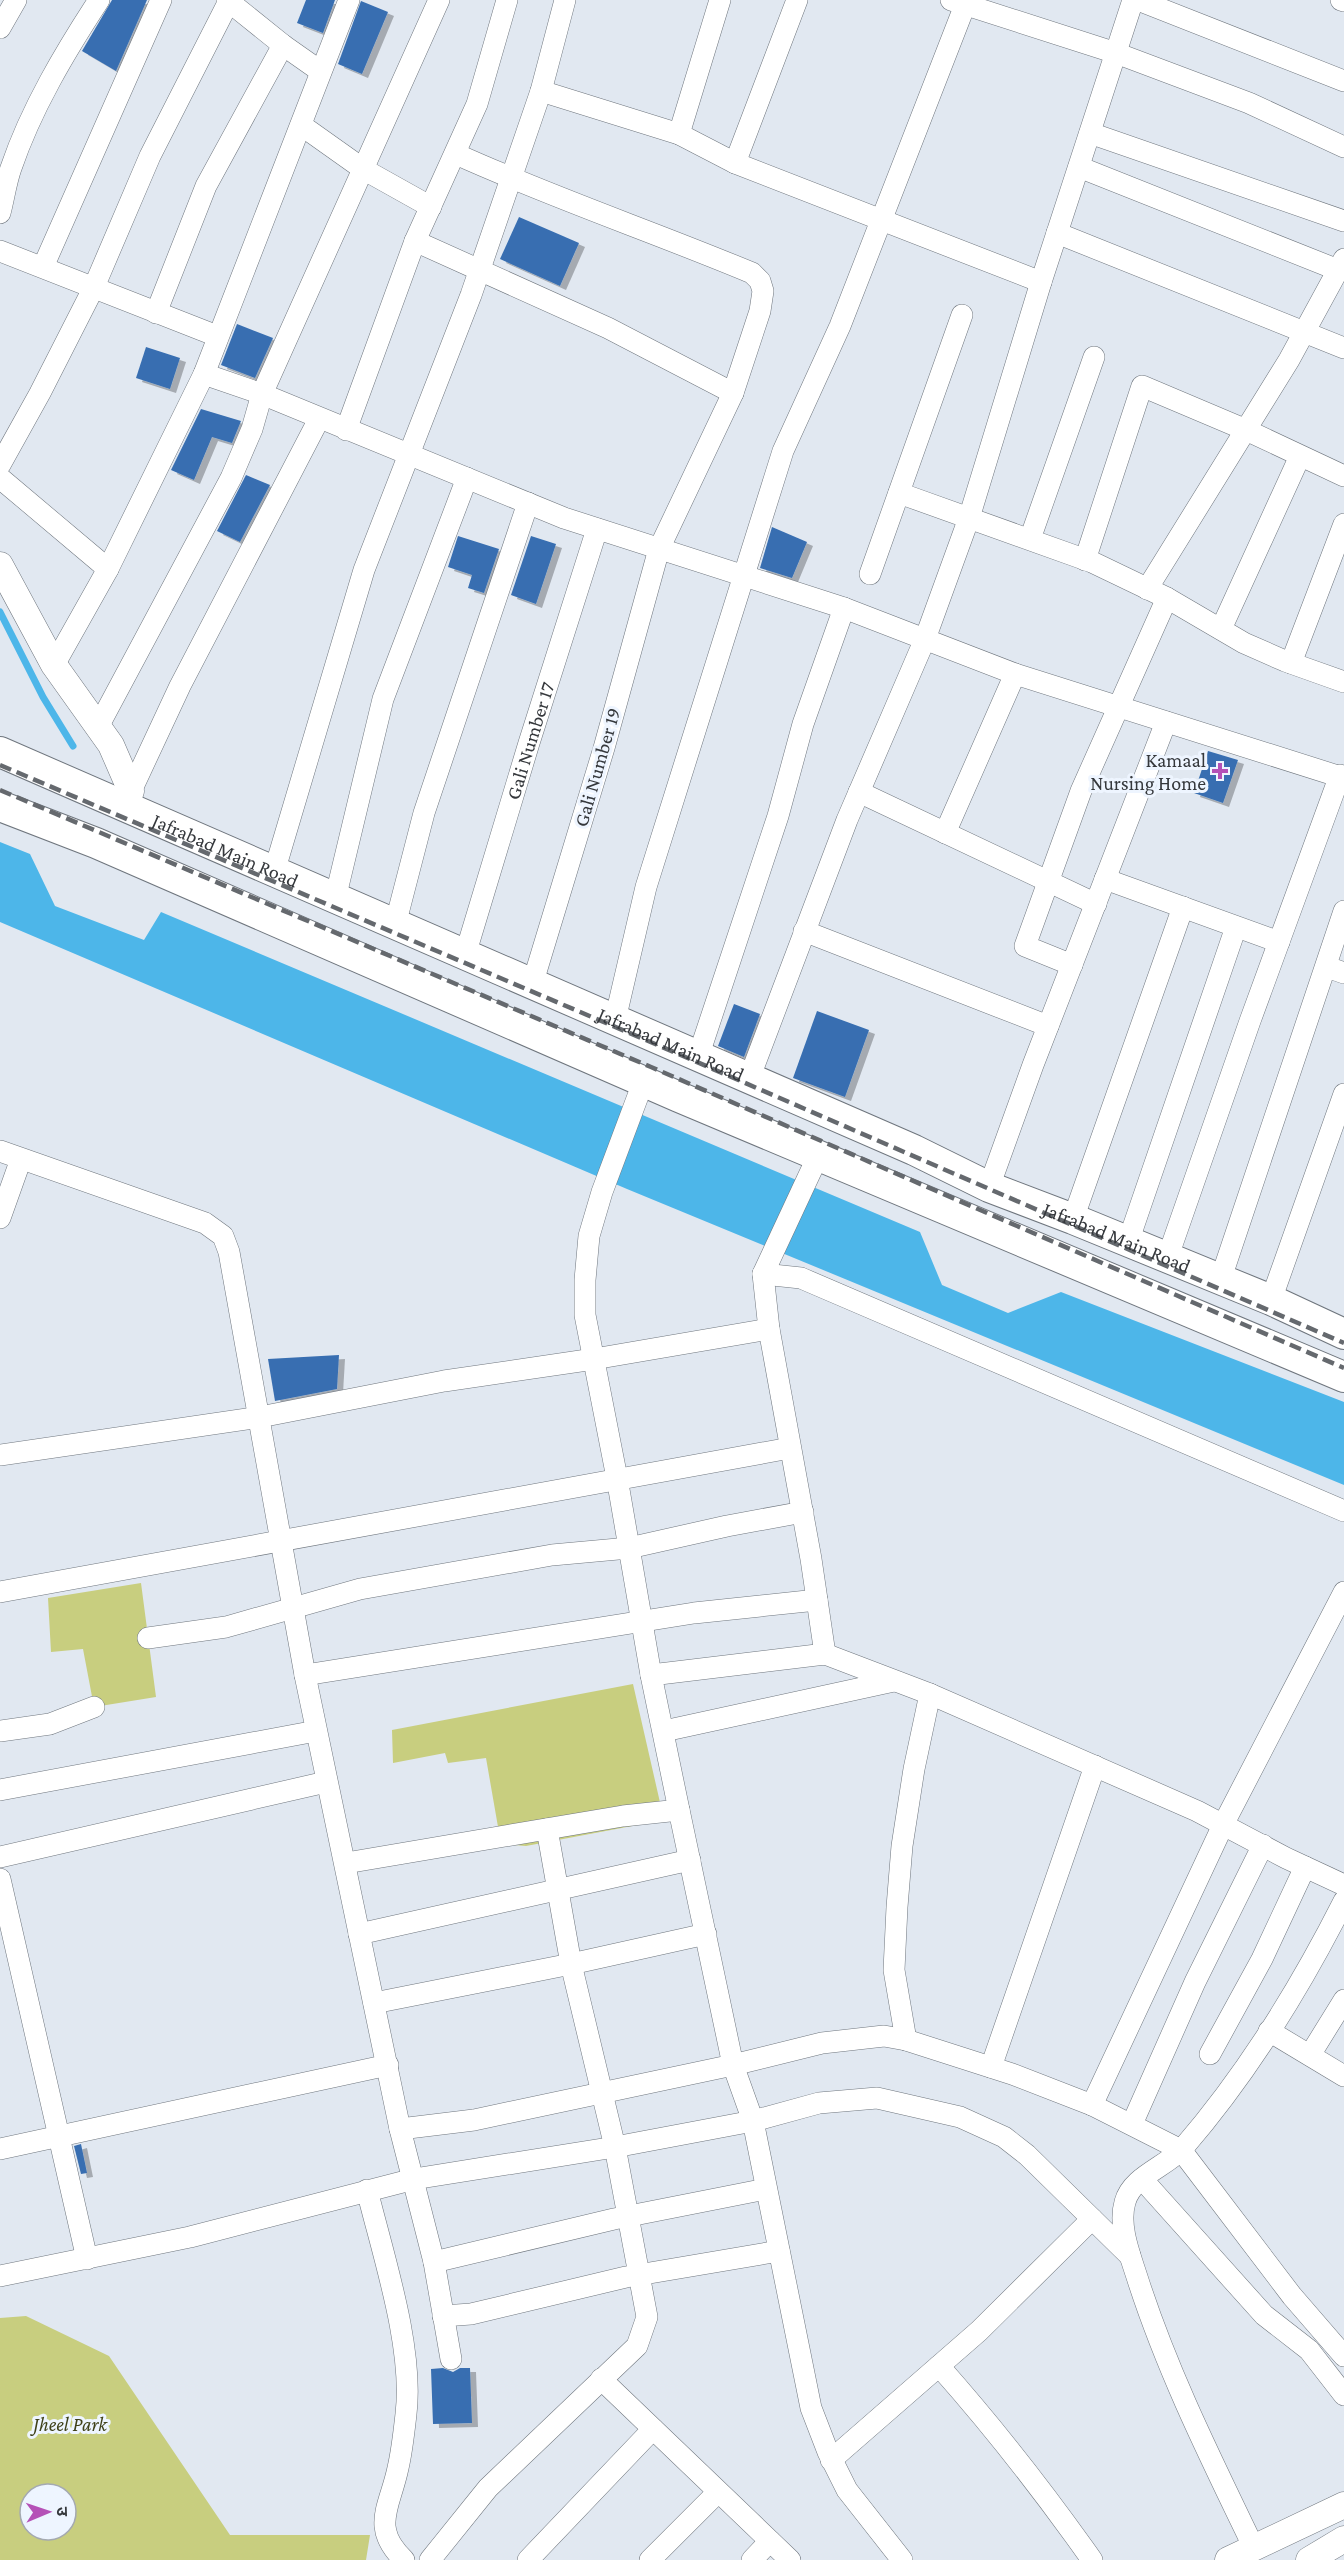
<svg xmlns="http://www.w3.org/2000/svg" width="1344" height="2560" viewBox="0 0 1344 2560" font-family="'Crimson Pro','Noto Sans Devanagari',serif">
  <defs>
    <filter id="shadow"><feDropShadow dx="6" dy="4" stdDeviation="0" flood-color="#0004"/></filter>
  </defs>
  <rect width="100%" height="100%" fill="#e1e8f1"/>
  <g fill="#c8ce7f" fill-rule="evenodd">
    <polygon points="141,1583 156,1697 94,1707 83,1649 51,1652 48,1598"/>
    <polygon points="633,1684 664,1820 526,1846 501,1844 486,1758 448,1763 445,1753 393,1763 392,1730"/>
    <path d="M26,2316L109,2356L230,2535H370L366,2560H0V2318ZM30,2494H66V2530H30Z"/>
  </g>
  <polygon fill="#4db6e9" points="0,842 30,854 55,906 144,940 161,912 920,1232 942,1285 1008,1313 1061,1292 1344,1402 1344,1485 627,1189 0,922"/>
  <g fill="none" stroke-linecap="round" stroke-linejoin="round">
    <polyline stroke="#4db6e9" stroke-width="7" points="0,612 43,697 73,746"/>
  </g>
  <g fill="#376eb1" filter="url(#shadow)">
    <polygon points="112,0 147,0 116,71 82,51"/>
    <polygon points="306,0 335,0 323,33 297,23"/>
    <polygon points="361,1 388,12 362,74 338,64"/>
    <polygon points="519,217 579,243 560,286 500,259"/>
    <polygon points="237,324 273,338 255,378 221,365"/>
    <polygon points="146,347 180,358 170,389 136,378"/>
    <polygon points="201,409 241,421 232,443 212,437 194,480 171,470"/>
    <polygon points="246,475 270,485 240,542 217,531"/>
    <polygon points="772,527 807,542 792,578 760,568"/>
    <polygon points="458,536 499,549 484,593 468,588 472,575 448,567"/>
    <polygon points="531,536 556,544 536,604 511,595"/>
    <polygon points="1208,751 1238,760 1223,803 1194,793"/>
    <polygon points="734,1004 760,1014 744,1057 718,1046"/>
    <polygon points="817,1011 869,1030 845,1097 793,1078"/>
    <polygon points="339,1355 337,1389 275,1401 268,1359"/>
    <polygon points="81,2144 87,2173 81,2174 74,2146"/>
    <polygon points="443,2368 453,2372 460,2368 470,2368 472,2423 433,2424 431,2369"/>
  </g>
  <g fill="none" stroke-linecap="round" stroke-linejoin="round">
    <g stroke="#6f767e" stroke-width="22">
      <g id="minor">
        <polyline points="227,0 283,45 320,71"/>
        <polyline points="951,0 1116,53 1249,103 1344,147"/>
        <polyline points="1138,0 1344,81"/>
        <polyline points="1341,0 1344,1"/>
        <polyline points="0,28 16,0"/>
        <polyline points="541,91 679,134 735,163 1041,282"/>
        <polyline points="301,125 363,169 431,207"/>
        <polyline points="1090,133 1344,221"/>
        <polyline points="679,134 720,0"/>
        <path d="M456,154C553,198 654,232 752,273L760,281L763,291L760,311L733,393L659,549L604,748L532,985"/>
        <polyline points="735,163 797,0"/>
        <polyline points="1079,167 1338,270"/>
        <path d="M0,213C4,198 6,182 11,168C31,109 65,52 99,0"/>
        <polyline points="1057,233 1344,348"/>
        <polyline points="415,241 608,328 733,393"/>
        <polyline points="0,251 217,336"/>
        <polyline points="43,267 161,0"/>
        <polyline points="156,313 206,186 283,45"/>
        <polyline points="204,374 262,394 564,518 844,608 1015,674 1344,778"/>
        <polyline points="346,430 415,241 477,104 507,0"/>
        <polyline points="0,465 40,393 94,287 150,156 229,1"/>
        <polyline points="0,478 108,569"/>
        <polyline points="899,493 1092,562 1167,598 1244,643 1285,661 1344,682"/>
        <polyline points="1030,539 1094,357"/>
        <polyline points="1085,560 1142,386 1246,430 1344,476"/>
        <polyline points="870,574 962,315"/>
        <polyline points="1147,589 1289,360 1344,259"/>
        <polyline points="1221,629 1300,456"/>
        <polyline points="1291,663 1344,524"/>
        <polyline points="54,665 108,569 204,374 349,0"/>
        <polyline points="99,725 231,478 252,429 262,394 439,0"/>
        <polyline points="131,791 180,686 319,419"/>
        <polyline points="859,792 1096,904"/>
        <polyline points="945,833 1015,674"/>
        <polyline points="274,872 364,570 471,295 541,91 565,0"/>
        <polyline points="1105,879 1279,942"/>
        <polyline points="335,899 383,699 467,478"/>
        <polyline points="395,925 424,813 528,503"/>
        <polyline points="804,931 1048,1026"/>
        <path id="s1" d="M465,955L529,743L597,529"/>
        <polyline points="1072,965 1025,946 1081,791 1167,598"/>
        <polyline points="1327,967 1344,973"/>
        <polyline points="615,1020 646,887 783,451 840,326 965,5"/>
        <polyline points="698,1057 778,816 803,724 844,608"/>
        <polyline points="749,1079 847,820 925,639 969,518 1041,282 1133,0"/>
        <polyline points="644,1080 602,1192 589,1236 585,1280 585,1315 617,1478 651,1675 679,1810 733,2065 753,2121 811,2408 828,2452 847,2490 902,2560"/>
        <polyline points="0,1151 205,1223 223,1236 229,1252 305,1675 400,2129 434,2262 451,2359"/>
        <polyline points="818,1156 763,1274 769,1329 811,1559 825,1654"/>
        <polyline points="989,1187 1033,1065 1166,722"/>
        <polyline points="0,1218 21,1159"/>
        <polyline points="1073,1219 1183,907"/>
        <polyline points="1128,1242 1236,927"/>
        <polyline points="1167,1259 1250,1021 1340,775"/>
        <polyline points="763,1274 801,1278 1344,1511"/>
        <polyline points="1220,1281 1344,911"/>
        <polyline points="1271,1300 1344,1094"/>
        <polyline points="0,1455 260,1417 444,1381 594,1359 769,1329"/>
        <polyline points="0,1592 790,1448"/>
        <polyline points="148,1638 226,1627 360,1589 552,1555 629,1548 727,1526 803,1512"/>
        <polyline points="305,1675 694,1613 817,1600"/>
        <polyline points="651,1675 825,1654 930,1694 1197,1811 1286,1858 1344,1885"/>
        <polyline points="0,1731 50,1724 94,1707"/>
        <polyline points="664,1731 894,1681"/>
        <polyline points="0,1790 316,1731"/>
        <polyline points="0,1857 326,1782"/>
        <polyline points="346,1863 623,1816 679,1810"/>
        <polyline points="0,1879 87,2259"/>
        <polyline points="359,1934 690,1860"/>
        <polyline points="374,2003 571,1964 706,1934"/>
        <polyline points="1269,2031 1344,2076"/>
        <polyline points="906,2040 894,1970 897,1907 902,1846 914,1769 930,1694"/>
        <polyline points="1210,2054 1262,1959 1305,1867"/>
        <polyline points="1310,2055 1344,2000"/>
        <polyline points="991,2067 1095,1766"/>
        <polyline points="1092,2105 1224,1823 1344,1592"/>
        <polyline points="1132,2124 1195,1982 1263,1845"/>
        <polyline points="400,2129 474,2120 733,2065 822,2043 884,2036 906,2040 1012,2074 1092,2105 1181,2150 1292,2296 1344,2356"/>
        <polyline points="0,2149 388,2065"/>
        <polyline points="1142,2179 1264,2315 1309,2350 1344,2395"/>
        <path d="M367,2190C383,2255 414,2348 406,2414C404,2432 402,2451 398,2468C390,2507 370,2527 404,2560"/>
        <polyline points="434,2262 614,2219 766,2189"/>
        <polyline points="0,2276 190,2237 414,2179 615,2147 753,2121 819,2103 877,2098 960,2117 1004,2137 1027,2155 1130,2256"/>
        <polyline points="443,2316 471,2314 626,2277 779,2251"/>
        <path d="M939,2366C994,2428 1044,2492 1092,2560"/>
        <polyline points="601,2379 790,2560"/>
        <polyline points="831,2460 979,2331 1092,2219"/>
        <path d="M1254,2548C1211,2459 1167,2371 1137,2277C1130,2255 1118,2226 1125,2202C1132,2176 1166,2167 1183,2148C1247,2074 1300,1988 1344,1901"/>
        <polyline points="430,2560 488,2488 637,2346 647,2317 615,2147 571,1964 547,1829"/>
        <polyline points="528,2560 653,2429"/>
        <polyline points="650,2560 718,2492"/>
        <polyline points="752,2560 770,2541"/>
      </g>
    </g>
    <g stroke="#6f767e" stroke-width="27">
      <g id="tertiary">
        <polyline points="0,565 54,665 111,745 131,791 125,807"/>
        <polyline points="1228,2560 1344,2505"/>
        <polyline points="1309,2560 1344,2539"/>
      </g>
    </g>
    <g stroke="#6f767e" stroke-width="32">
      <g id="secondary">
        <path id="s2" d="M0,752L914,1150L989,1187L1073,1219L1271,1300L1344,1334"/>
        <polyline points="0,806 96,843 679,1097 1344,1377"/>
      </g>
    </g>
    <use href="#minor" stroke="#fff" stroke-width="21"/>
    <use href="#tertiary" stroke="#fff" stroke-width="26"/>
    <use href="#secondary" stroke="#fff" stroke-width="30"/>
    <g stroke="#65696e" stroke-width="4.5" stroke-dasharray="12 6" stroke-linecap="butt">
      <polyline points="0,765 660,1046 1344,1343"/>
      <polyline points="0,790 651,1067 1344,1368"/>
    </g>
  </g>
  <path fill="#b551b7" stroke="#eef5ff" stroke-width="2" d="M1217 762h6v6h6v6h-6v6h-6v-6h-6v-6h6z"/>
  <g text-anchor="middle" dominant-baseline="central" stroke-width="6" stroke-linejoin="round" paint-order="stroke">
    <g font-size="20" fill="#35383c" stroke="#eef5ff">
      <text stroke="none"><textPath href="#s1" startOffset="224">Gali Number 17</textPath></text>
      <text transform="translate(597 767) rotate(-74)">Gali Number 19</text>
      <text stroke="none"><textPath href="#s2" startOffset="246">Jafrabad Main Road</textPath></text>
      <text stroke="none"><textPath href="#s2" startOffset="732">Jafrabad Main Road</textPath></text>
      <text stroke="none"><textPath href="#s2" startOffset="1218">Jafrabad Main Road</textPath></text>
    </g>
    <g font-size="20" fill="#35383c" stroke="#eef5ff" text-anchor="end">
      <text x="1206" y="760">Kamaal<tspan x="1206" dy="23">Nursing Home</tspan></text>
    </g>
    <g font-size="20" font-style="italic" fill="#3f4119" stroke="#eef5ff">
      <text x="70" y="2424">Jheel Park</text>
    </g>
  </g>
  <g transform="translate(48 2512) rotate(88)"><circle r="28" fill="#eef5ff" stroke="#a4a9b1" stroke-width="1.5"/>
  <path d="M0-4.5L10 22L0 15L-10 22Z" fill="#b551b7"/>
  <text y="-9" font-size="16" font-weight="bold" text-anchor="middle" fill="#35383c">उ</text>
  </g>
</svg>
